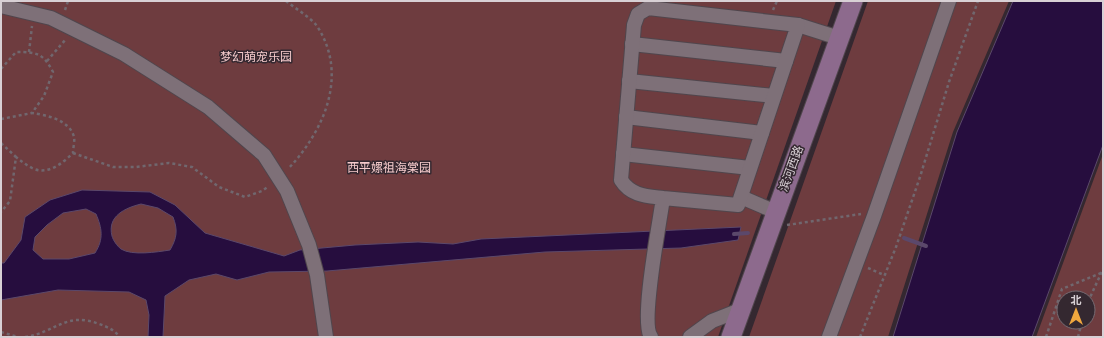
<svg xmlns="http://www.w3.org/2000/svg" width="1104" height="338" viewBox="0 0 1104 338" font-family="Overpass,'Noto Sans SC',sans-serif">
  <rect width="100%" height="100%" fill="#342830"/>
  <g fill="#6e3c3f" fill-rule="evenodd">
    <polygon points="1,1 836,1 718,337 1,337"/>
    <polygon points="868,1 1009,1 953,132 888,337 749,337"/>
    <path d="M1103,154V337H1036ZM1064,298H1088V322H1064Z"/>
  </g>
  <g fill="#260d3e" stroke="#5b486b" fill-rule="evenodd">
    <polygon points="1013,1 1103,1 1103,145 1032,337 893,337 957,132"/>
    <path d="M82,190L150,192L175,205L205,233L284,256L300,250L355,245L418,242L453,244L481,239L741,227L738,240L681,248L545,252L327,271L269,272L237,280L216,274L189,280L165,296L163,337H148L149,315L146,300L129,292L58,290L1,300V263H4L21,240L25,217L50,200ZM141,204L158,208L173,217C178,230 177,238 170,250C157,252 132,256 121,249C117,246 113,240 112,236C107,216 125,208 141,204ZM86,209L96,214C102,228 104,239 95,253L69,259H43L33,250L35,237L47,225L63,213Z"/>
  </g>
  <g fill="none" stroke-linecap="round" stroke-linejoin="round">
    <g stroke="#5b486b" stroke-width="4">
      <polyline points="734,234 748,233"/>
      <polyline points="904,238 926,246"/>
    </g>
    <g stroke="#50464d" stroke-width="16">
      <g id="street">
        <polyline points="1,6 51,18 124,54 208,107 264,155 287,191 309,245 317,275 326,337"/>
        <polyline points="798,25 839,38"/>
        <polyline points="632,44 786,61"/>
        <polyline points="629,81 774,96"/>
        <polyline points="626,117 762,133"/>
        <polyline points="623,154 750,168"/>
        <polyline points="741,197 776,212"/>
        <path d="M651,337C640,322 660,221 663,198L738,205L798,25L648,8L638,14L634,25L621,180C631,196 647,196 663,198"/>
        <polyline points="690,337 712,321 740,310"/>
        <polyline points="829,337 874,216 949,1"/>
      </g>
    </g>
    <g stroke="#50464d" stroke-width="21">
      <polyline id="secondary" points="731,337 853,1"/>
    </g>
    <g stroke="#71676e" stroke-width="2.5" stroke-dasharray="3 3" stroke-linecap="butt">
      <path d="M286,1C296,9 310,17 317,26C349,75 324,131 288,169"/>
      <polyline points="65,10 68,1"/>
      <polyline points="773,10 777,1"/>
      <polyline points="29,52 32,26"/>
      <polyline points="47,61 66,39"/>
      <path d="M1,69L16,52C37,52 43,53 53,72L44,96L32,113C46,115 70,120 74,137C75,141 73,148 73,153C63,163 47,176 32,168C26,165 21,161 16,157L10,201L1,212"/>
      <polyline points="1,119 32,113"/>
      <polyline points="1,143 16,157"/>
      <polyline points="73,153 113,167 136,167 169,163 192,167 219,187 245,197 262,191 269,186"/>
      <polyline points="787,225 861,214"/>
      <polyline points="868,268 884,275"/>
      <polyline points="1088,302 1103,269"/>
      <polyline points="1,332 18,337"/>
      <path d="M25,337C55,333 66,311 99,324C108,327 114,330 120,337"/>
      <polyline points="860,337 896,247 920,177 949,82 978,1"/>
      <polyline points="1046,337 1062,289 1101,273"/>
      <polyline points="1078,337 1082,322"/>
    </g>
    <use href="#street" stroke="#7e7078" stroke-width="14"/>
    <use href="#secondary" stroke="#8d6a8d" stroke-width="19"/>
  </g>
  <g text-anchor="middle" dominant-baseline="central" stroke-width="3" stroke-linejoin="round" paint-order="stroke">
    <g font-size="12" fill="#f5cacb" stroke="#342830">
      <text x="256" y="58">梦幻萌宠乐园</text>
      <text x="389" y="169">西平嫘祖海棠园</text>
    </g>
    <g font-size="12" fill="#d8d0d5" stroke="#342830">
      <text transform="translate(792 169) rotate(-70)">滨河西路</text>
    </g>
  </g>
  <rect width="1104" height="338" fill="none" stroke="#d8d0d5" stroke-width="4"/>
  <g transform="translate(1076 310)"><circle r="19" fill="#342830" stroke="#766b72"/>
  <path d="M0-3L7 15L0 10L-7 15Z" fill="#f0a73e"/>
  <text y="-6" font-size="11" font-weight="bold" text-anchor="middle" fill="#d8d0d5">北</text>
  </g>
</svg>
